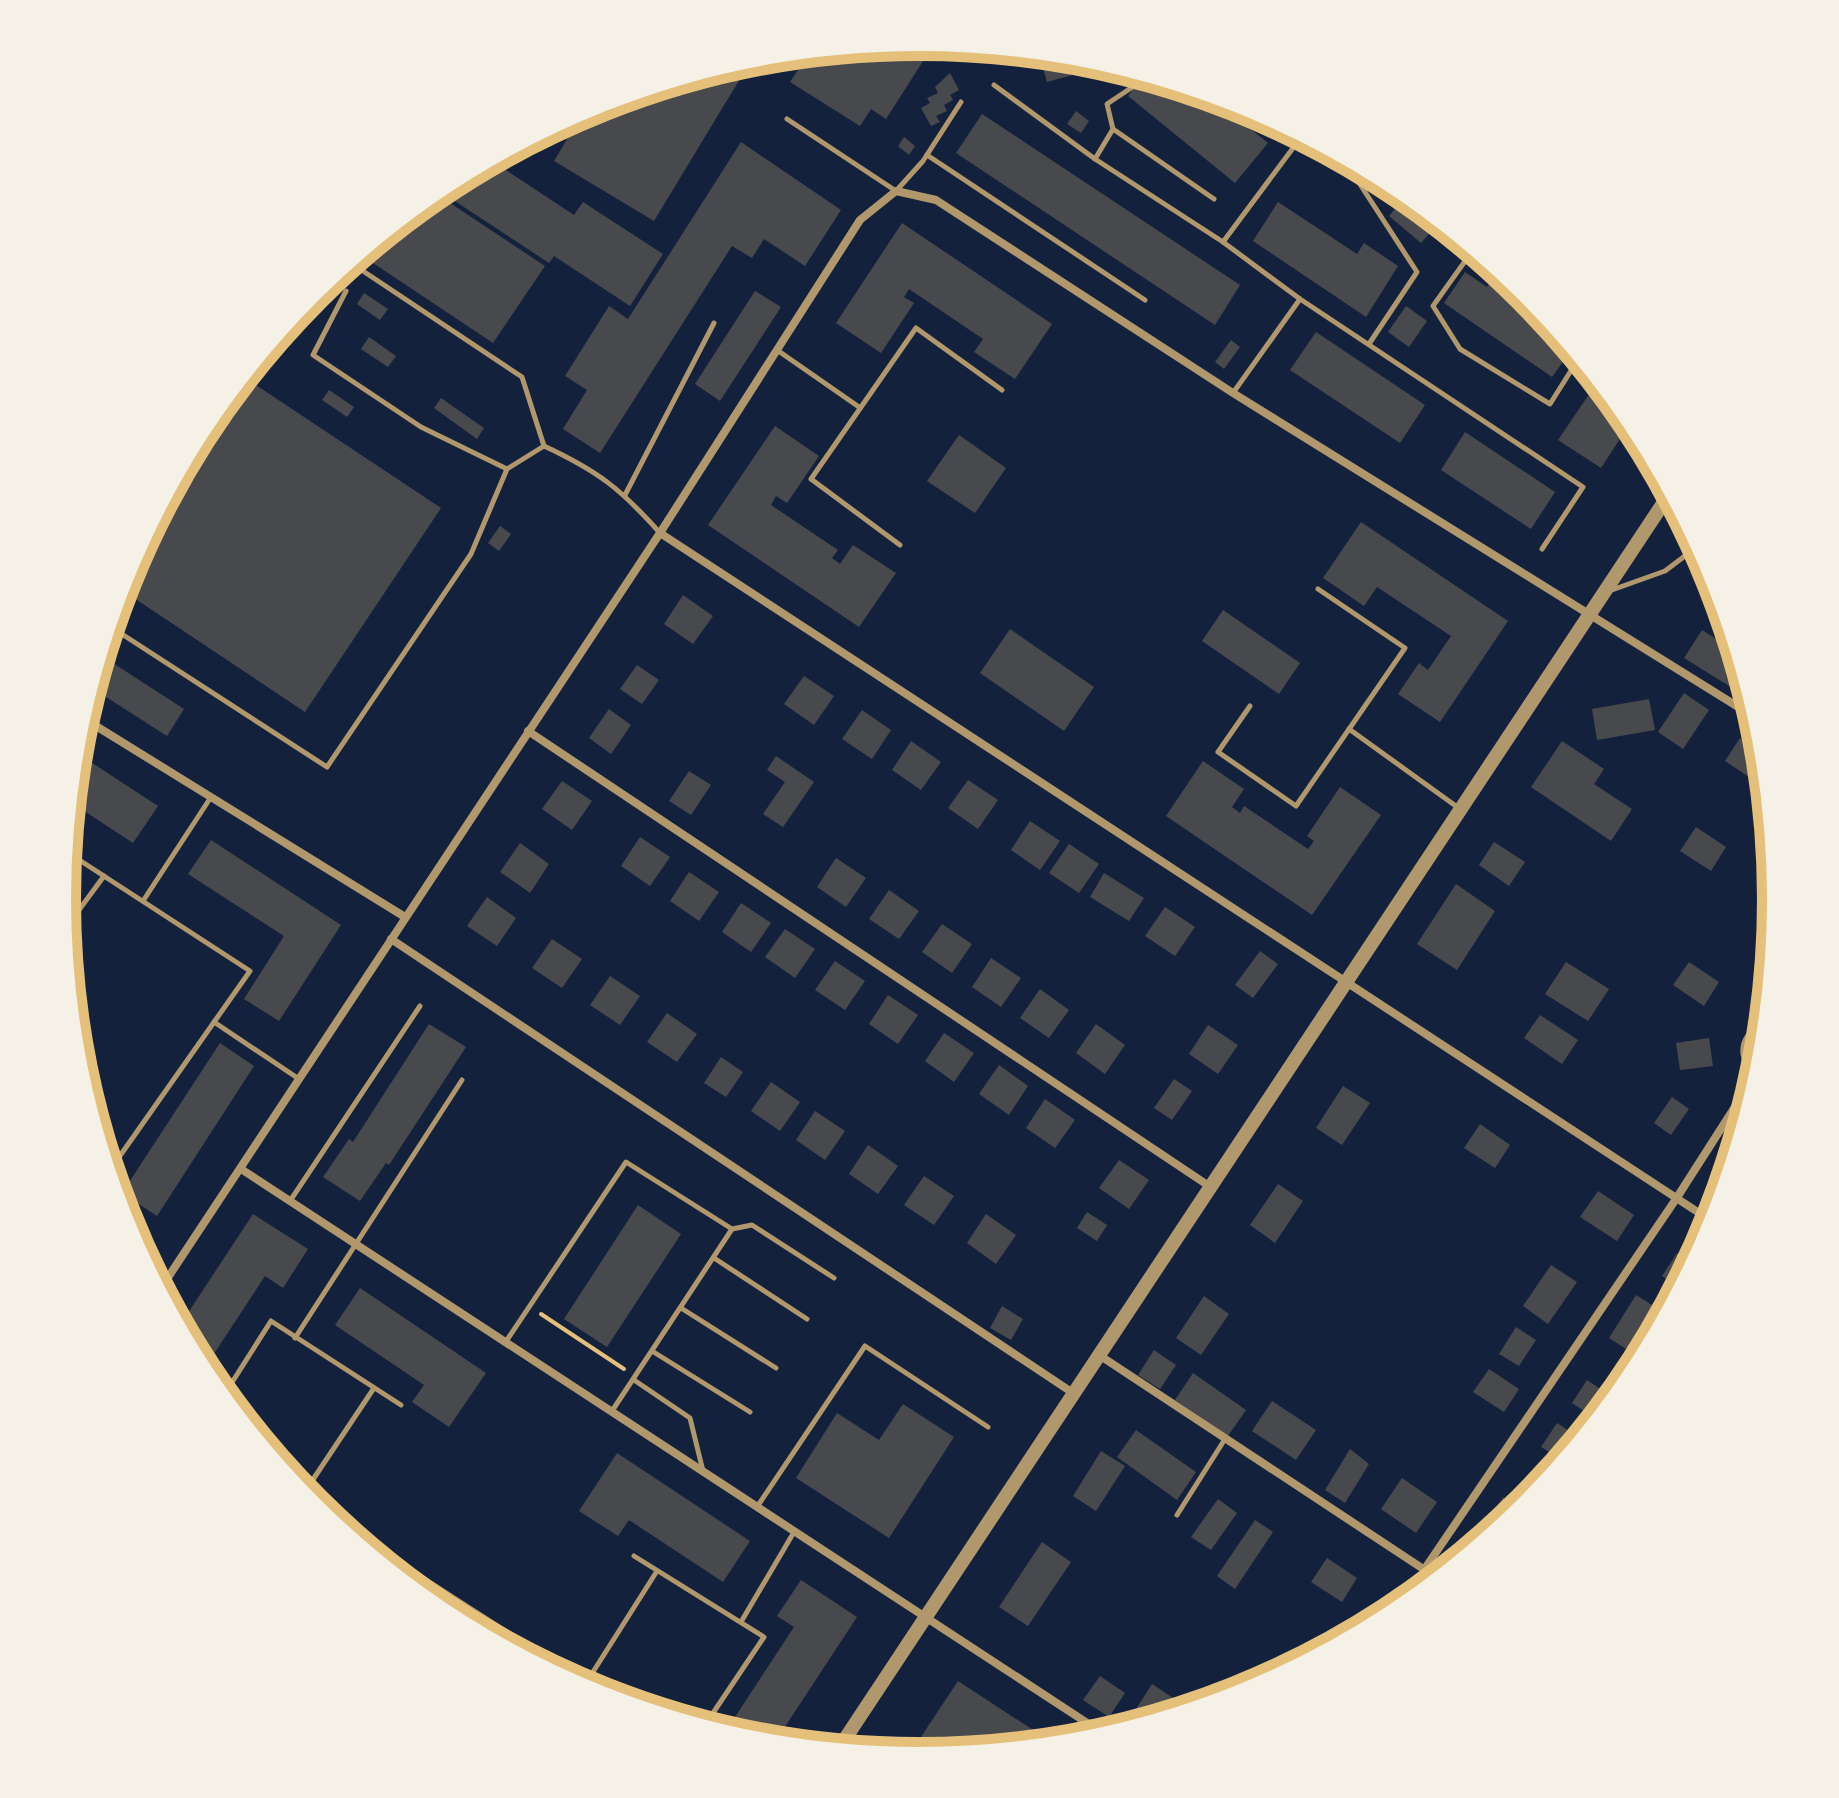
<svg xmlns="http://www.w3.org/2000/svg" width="1839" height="1798" viewBox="0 0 1839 1798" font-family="'PT Sans Narrow',sans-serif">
  <rect width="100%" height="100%" fill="#14213d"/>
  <g fill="#48494c">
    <polygon points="902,44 925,58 886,119 871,109 860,126 790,82 809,53"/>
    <polygon points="1039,54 1087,59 1109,65 1047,82"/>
    <polygon points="752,59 654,221 554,161 584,111 592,107"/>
    <polygon points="950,73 959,90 950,95 953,100 944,105 947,111 936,116 940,122 931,126 921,108 930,103 927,98 938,93 935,87"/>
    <polygon points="1143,76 1210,96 1268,143 1235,183 1128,96"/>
    <polygon points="1076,111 1089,121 1081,133 1067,124"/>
    <polygon points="982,114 1240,285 1215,325 956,153"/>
    <polygon points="904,137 915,146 909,155 898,146"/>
    <polygon points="741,142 841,210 805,266 764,239 752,258 732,246 600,453 563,429 587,390 565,376 609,306 628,319"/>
    <polygon points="492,161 574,215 583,202 663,254 630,306 554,256 549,263 444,194 451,182"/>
    <polygon points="435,193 545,266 493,343 370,261 390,230"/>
    <polygon points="1406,195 1439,222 1421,243 1389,216"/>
    <polygon points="1278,202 1357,254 1364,243 1398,266 1366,317 1253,241"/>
    <polygon points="902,223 1052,324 1015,379 974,352 983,339 909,289 904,297 914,303 881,353 836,323"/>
    <polygon points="1479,255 1526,293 1572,349 1552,377 1444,303 1465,272 1487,287 1494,277 1474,263"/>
    <polygon points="755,291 781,307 720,401 695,384"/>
    <polygon points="364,293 388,309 380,320 357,304"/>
    <polygon points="1406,306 1427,321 1409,347 1388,332"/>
    <polygon points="1316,332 1425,405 1400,443 1290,370"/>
    <polygon points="369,337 396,356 388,367 361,349"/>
    <polygon points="1231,340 1240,347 1224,369 1215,362"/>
    <polygon points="244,377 441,508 305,712 122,590 128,571 207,422"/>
    <polygon points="1598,381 1631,422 1601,468 1558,440"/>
    <polygon points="329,390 354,407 347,417 322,400"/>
    <polygon points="441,398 484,428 477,439 434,408"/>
    <polygon points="775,426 819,456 787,503 776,496 771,505 838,550 832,558 840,564 853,545 896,573 859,627 708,525"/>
    <polygon points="1465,432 1555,492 1531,529 1441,470"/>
    <polygon points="959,435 1006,468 975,513 927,481"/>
    <polygon points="1361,522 1508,621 1440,722 1398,694 1419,663 1428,670 1451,636 1377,587 1364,606 1323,578"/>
    <polygon points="500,526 511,534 499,551 488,543"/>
    <polygon points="683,595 713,616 693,644 664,624"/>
    <polygon points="1223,610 1300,663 1279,694 1202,641"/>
    <polygon points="1010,629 1094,687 1064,731 980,673"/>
    <polygon points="1702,630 1735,651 1750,699 1684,658"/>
    <polygon points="102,656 184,709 167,736 92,688"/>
    <polygon points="637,665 659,680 642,704 620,689"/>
    <polygon points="804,676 834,696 814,725 784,704"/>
    <polygon points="1684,693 1709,710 1683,749 1658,732"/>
    <polygon points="1649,699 1655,730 1597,740 1592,709"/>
    <polygon points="609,709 631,725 611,754 589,738"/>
    <polygon points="862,710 891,730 872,759 842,739"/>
    <polygon points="1740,738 1762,752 1764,768 1755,781 1725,761"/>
    <polygon points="911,741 941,762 921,790 892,770"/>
    <polygon points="1562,741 1604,769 1594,784 1632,809 1611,841 1531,787"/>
    <polygon points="77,753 158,806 133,843 72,803"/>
    <polygon points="776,756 814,782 783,827 763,814 785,782 767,770"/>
    <polygon points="1203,761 1244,789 1232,807 1240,813 1244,806 1308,849 1314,841 1307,836 1340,787 1381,815 1312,915 1166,816"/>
    <polygon points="689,771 711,785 691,815 669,801"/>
    <polygon points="968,780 998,800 978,829 948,808"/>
    <polygon points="562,781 592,801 572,830 542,809"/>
    <polygon points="1030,821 1060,841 1040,870 1011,850"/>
    <polygon points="1696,827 1726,847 1711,871 1680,851"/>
    <polygon points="640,837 670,857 650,886 621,866"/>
    <polygon points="211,840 341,925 279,1021 244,999 284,936 188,874"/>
    <polygon points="1494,842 1525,862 1509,886 1479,865"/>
    <polygon points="520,843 549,864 530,893 500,872"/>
    <polygon points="1069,844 1099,864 1079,893 1049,873"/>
    <polygon points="836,858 866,878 846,907 817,887"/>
    <polygon points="689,872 719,892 699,921 670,901"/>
    <polygon points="1104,873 1144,898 1129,921 1090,897"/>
    <polygon points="1456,884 1495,911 1457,970 1417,944"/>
    <polygon points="889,890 919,911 899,939 869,919"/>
    <polygon points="487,897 516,918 497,946 467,926"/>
    <polygon points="741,903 771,923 751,952 722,932"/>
    <polygon points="1165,907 1195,927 1175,956 1145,936"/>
    <polygon points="942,924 972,944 952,973 922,952"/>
    <polygon points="785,929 815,949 795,978 765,957"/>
    <polygon points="552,939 582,959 562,988 532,968"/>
    <polygon points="1760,950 1771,951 1769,974 1757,973"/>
    <polygon points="1260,951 1278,964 1253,998 1235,985"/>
    <polygon points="991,958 1021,978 1001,1007 972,987"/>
    <polygon points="835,961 865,981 845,1010 815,990"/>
    <polygon points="1566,962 1609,989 1588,1021 1545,994"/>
    <polygon points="1689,962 1719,982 1704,1006 1673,985"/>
    <polygon points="610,976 640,996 620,1025 590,1005"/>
    <polygon points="1040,989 1069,1010 1049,1038 1020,1018"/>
    <polygon points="888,995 918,1015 898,1044 869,1024"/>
    <polygon points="667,1013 697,1034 677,1062 647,1042"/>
    <polygon points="1540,1015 1578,1040 1562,1064 1524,1038"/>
    <polygon points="429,1024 466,1047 389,1165 386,1163 360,1201 323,1177 349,1139 353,1142"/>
    <polygon points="1096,1024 1125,1045 1105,1074 1076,1053"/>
    <polygon points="1208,1025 1238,1045 1218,1074 1189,1054"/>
    <polygon points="944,1033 974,1053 954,1082 925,1061"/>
    <polygon points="1709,1038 1713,1066 1680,1070 1676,1043"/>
    <polygon points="220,1043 254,1066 157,1216 122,1193"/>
    <polygon points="721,1057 743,1072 726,1097 704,1083"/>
    <polygon points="999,1065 1028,1086 1009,1115 979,1094"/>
    <polygon points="1174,1079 1192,1091 1172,1120 1154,1108"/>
    <polygon points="771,1082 800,1102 780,1131 751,1111"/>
    <polygon points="1343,1086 1370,1103 1342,1145 1316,1128"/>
    <polygon points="1672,1097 1689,1109 1671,1135 1654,1123"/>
    <polygon points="1045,1099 1075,1120 1055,1148 1026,1128"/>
    <polygon points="815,1111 845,1131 825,1160 796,1140"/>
    <polygon points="1480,1124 1510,1145 1495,1168 1464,1148"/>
    <polygon points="868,1145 898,1166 878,1194 849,1174"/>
    <polygon points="1119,1160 1149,1180 1129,1209 1099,1188"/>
    <polygon points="924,1176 954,1196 934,1225 904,1205"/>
    <polygon points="1278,1184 1303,1201 1275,1243 1250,1225"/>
    <polygon points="1598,1191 1634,1215 1617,1241 1580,1217"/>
    <polygon points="638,1205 681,1234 607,1347 564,1319"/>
    <polygon points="1087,1212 1107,1225 1097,1241 1077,1228"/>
    <polygon points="253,1214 308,1249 283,1288 265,1276 206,1366 200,1363 180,1325"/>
    <polygon points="986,1214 1016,1235 996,1264 967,1243"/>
    <polygon points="1677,1253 1692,1263 1679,1288 1662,1276"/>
    <polygon points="1551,1265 1577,1282 1548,1324 1523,1306"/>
    <polygon points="360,1288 486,1373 449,1427 412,1402 424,1385 335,1325"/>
    <polygon points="1636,1295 1665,1313 1640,1358 1609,1338"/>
    <polygon points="1204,1296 1229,1314 1201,1355 1176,1338"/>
    <polygon points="1002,1306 1023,1319 1011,1340 990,1328"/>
    <polygon points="1516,1327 1536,1340 1519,1366 1499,1354"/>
    <polygon points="1154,1350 1176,1365 1160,1389 1138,1375"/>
    <polygon points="1489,1369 1519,1389 1504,1412 1473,1392"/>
    <polygon points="1193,1373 1246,1410 1228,1436 1175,1400"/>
    <polygon points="1587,1380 1614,1398 1596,1419 1572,1403"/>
    <polygon points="1272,1401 1316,1430 1296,1460 1252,1431"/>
    <polygon points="903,1404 954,1437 889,1538 796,1478 837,1413 879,1440"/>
    <polygon points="1557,1423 1580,1438 1562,1460 1541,1447"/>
    <polygon points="1136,1430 1196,1472 1177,1500 1117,1457"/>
    <polygon points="1350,1449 1369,1464 1345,1503 1325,1490"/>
    <polygon points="1101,1451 1125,1466 1096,1511 1073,1496"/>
    <polygon points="617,1453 750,1541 723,1582 629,1520 618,1536 579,1511"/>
    <polygon points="1402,1478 1437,1502 1416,1533 1381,1509"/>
    <polygon points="1503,1497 1521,1508 1499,1527 1488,1520"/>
    <polygon points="1218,1499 1237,1513 1211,1550 1191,1537"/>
    <polygon points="1255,1520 1273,1532 1235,1589 1217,1576"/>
    <polygon points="1042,1542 1071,1562 1028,1626 999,1607"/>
    <polygon points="1327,1558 1357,1578 1342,1602 1311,1582"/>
    <polygon points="801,1580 857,1617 775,1742 763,1741 733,1720 794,1627 777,1616"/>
    <polygon points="1100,1676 1125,1693 1109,1717 1083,1700"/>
    <polygon points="958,1681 1050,1741 1048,1743 976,1750 970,1746 966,1751 909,1755"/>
    <polygon points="1152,1684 1178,1701 1170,1714 1124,1728"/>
  </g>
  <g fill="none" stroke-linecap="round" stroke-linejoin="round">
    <polyline stroke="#e5c07b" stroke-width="4" points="541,1314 624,1369"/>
    <g stroke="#b1986c" stroke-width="5">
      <polyline points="994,85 1095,159 1223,242 1300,299 1583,487 1542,549"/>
      <polyline points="1134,86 1107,104 1113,129 1214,199"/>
      <polyline points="787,119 896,191 923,161 961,102"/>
      <polyline points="927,155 1145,300"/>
      <polyline points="1343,158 1417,272 1369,344"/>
      <polyline points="1095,159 1113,129"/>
      <polyline points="1223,242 1302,136"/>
      <polyline points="367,249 357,267 522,377 544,446"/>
      <polyline points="1473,250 1433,306 1460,349 1550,404 1579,358"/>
      <polyline points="346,291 313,355 421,427 507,469"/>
      <polyline points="777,350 859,407"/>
      <polyline points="1233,393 1300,299"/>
      <polyline points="625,495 714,323"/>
      <polyline points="900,545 811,479 916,328 1002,390"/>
      <polyline points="1609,591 1665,571 1698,546"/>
      <path d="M111,627L327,767L471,554L507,469L544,446C598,471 621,489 660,533"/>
      <polyline points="1250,706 1218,752 1296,806 1405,648 1318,589"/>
      <polyline points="1349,729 1460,809"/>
      <polyline points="67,852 250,971 110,1170"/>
      <polyline points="143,901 211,797"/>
      <polyline points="65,929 104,876"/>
      <polyline points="214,1022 299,1079"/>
      <polyline points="290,1201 420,1006"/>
      <polyline points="732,1229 752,1225 834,1278"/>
      <polyline points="714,1258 807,1319"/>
      <polyline points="681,1308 776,1368"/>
      <polyline points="295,1338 462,1080"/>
      <polyline points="505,1343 626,1162 732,1229 612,1411"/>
      <polyline points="652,1351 750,1412"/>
      <polyline points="634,1380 690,1418 703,1471"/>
      <polyline points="224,1395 271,1321 401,1405"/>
      <polyline points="304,1493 374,1388"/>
      <polyline points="757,1507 865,1346 988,1427"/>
      <polyline points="1177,1515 1225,1439"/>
      <polyline points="328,1517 605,1695"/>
      <polyline points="634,1556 764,1637 705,1725"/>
      <polyline points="741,1622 794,1532"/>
      <polyline points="586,1683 657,1571"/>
    </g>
    <g stroke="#b1986c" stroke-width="8">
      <polyline points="660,533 1713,1222"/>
      <polyline points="83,718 405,917"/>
      <polyline points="528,731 1212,1188"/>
      <polyline points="391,939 1073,1393"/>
      <path d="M1758,1074C1737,1060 1741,1034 1764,1025"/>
      <polyline points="241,1169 1104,1734"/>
      <polyline points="161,1288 660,533 860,220 896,191 936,200 1233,393 1756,718"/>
      <polyline points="1099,1355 1437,1578"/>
      <polyline points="1424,1570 1676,1199 1756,1074"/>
    </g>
    <polyline stroke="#b1986c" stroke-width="14" points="839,1748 1670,493"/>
  </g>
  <path d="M0 0H1839V1798H0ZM76 899a843 843 0 1 1 1686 0a843 843 0 1 1-1686 0Z" fill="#f6f1e7" fill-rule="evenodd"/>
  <path fill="none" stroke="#e5c07b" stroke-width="10" d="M76 899a843 843 0 1 1 1686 0a843 843 0 1 1-1686 0Z"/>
</svg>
